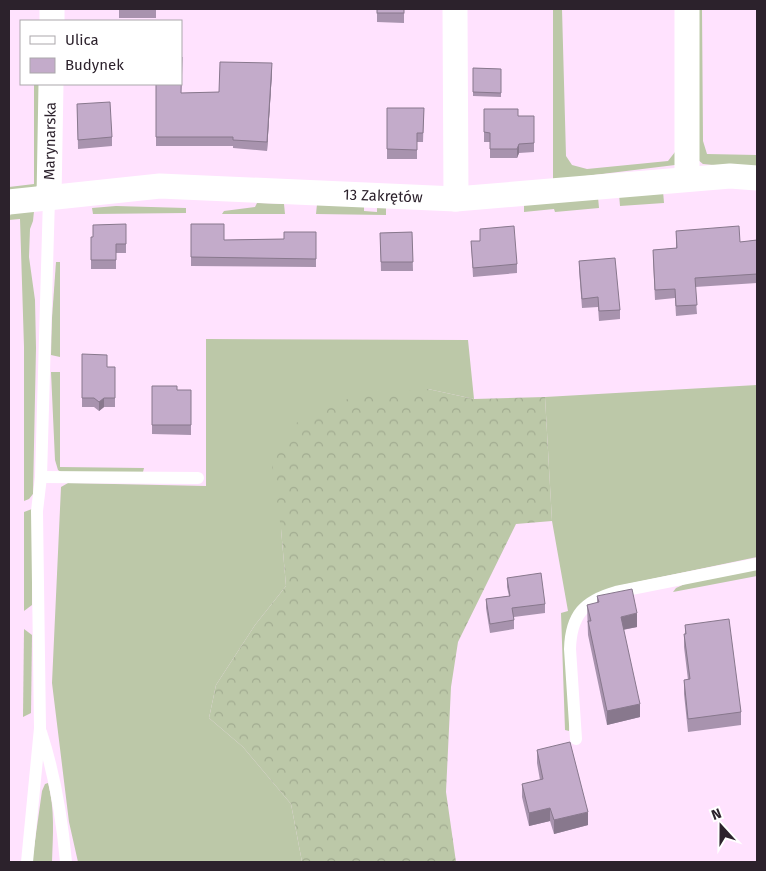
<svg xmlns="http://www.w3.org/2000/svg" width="766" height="871" viewBox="0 0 766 871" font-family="'Fira Sans',sans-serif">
  <defs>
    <pattern id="forest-crowns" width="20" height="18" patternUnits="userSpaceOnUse" patternTransform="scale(1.25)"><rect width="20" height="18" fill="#bcc8a8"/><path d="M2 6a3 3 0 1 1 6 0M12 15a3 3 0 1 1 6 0" fill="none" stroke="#a2ac91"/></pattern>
  </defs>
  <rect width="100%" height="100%" fill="#ffe2fe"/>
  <g fill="#bcc8a8">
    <polygon points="553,9 562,9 566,156 572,165 587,169 668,161 675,152 675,165 553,180"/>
    <polygon points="692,9 702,9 703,141 707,154 757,155 757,169 703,164 697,159"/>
    <polygon points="34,84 41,84 38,183 36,188 9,194 9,187 34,184"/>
    <polygon points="663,191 664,203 620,206 619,194"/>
    <polygon points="598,197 599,208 555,212 554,209 524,212 524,204"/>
    <polygon points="257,203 284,204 285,214 222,214 224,211 255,207"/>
    <polygon points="317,204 364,207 364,211 377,212 377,207 386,207 386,215 316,214"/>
    <polygon points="116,206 186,208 186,213 93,214 92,208"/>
    <polygon points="34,211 33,221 30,229 29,257 35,300 36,348 33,494 29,499 24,501 24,347 20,219 9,220 11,212"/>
    <polygon points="56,262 60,262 60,357 51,355 52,318"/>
    <polygon points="206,339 468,340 474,399 428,389 281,529 286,586 255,625 216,685 209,718 243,747 291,804 302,862 78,862 69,822 52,683 61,487 68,483 206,486"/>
    <polygon points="51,372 60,372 60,467 144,468 143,472 61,472 58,470 55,460"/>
    <polygon points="757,385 757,557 618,586 577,608 569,731 565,730 561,613 568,611 552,521 545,397"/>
    <polygon points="32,509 32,605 24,611 24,512"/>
    <polygon points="757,568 757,576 673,592 676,588 687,583"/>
    <polygon points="24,629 32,635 31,713 23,717"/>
    <path d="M48,783C55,809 53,835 52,862H32L42,791L45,784Z"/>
  </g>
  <polygon fill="url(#forest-crowns)" points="428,389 474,399 545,397 552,521 516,524 458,642 451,687 446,792 456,862 302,862 291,804 243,747 209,718 216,685 255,625 286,586 281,529 271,458 294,424 354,396"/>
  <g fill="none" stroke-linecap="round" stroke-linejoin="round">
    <g stroke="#fff" stroke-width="12">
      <polyline points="41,477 198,478"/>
      <path d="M41,732C55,775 62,818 66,862"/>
      <path d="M576,739L570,649C571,615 584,601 616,592L757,564"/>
      <polyline points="27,862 40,728 37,511 41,477 49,198"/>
    </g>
    <g stroke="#fff" stroke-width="25">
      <polyline points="455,9 456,199"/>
      <polyline points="52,21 52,9"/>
      <polyline points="687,179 687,9"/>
      <polyline points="49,198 51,84"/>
      <polyline points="9,202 160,186 456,199 730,176 757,178"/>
    </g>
  </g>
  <g fill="#a893ae">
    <rect x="119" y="9" width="37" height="9"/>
    <polygon points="377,9 404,9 404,23 377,22"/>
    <polygon points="473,68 501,69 501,97 473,96"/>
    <polygon points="272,72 267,151 233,148 233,146 156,146 156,84 181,93 219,92"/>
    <polygon points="77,104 112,137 112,146 78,149"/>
    <polygon points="387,108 424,108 423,142 417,142 417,159 387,159"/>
    <polygon points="484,109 518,116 534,116 534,152 519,153 517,158 490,158 490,142 484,142"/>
    <polygon points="126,224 126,253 116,253 116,269 91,269 91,237 93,237"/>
    <polygon points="191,224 224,240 284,239 316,232 316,267 191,266"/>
    <polygon points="480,229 517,264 517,273 473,277 471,241 480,241"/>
    <polygon points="676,231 740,242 757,240 757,283 695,287 697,314 676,316 675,298 655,300 653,259 653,250 676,248"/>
    <polygon points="412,232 413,271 381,271 380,233"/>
    <polygon points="579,261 620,310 620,319 599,321 598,307 582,308 579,270"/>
    <polygon points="82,354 107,367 115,367 115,407 104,407 99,411 94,407 82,407"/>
    <polygon points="152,386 177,390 191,390 191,435 152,434"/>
    <polygon points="507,578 545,604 545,613 514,617 514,629 490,633 486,608 486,599 509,596 507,587"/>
    <polygon points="597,596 637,627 623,630 640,717 607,725 588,635 587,605 597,603"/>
    <polygon points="685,625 741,712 741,725 688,732 684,694 684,680 688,680 684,647 684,634 685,634"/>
    <polygon points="537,750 588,825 554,834 550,821 529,826 522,797 522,784 540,780 537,763"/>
  </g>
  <g fill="#88788d">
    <polygon points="272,63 272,72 267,151 267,142"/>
    <polygon points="519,144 519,153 517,158 517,149"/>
    <polygon points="104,398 104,407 99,411 99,402"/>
    <polygon points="637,613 637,627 621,630 621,617"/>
    <polygon points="640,704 640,717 607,725 607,711"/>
    <polygon points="550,808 550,821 529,826 529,813"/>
    <polygon points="588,812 588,825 554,834 554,820"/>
  </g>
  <g fill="#c3abca" stroke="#88788d">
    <rect x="377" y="9" width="27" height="4"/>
    <polygon points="181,57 182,57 181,93 219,92 220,62 272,63 267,142 233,140 233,137 156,137 156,84 181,84"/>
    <polygon points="473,68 501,69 501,93 473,92"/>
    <polygon points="110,102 112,137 78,140 77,104"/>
    <polygon points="387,108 424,108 423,133 417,133 417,150 387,149"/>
    <polygon points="484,109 518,109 518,116 534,116 534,143 519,144 517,149 490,149 490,133 484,132"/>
    <polygon points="126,224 126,244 116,244 116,260 91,260 91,237 93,237 93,225"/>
    <polygon points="191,224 224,224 224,240 284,239 284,232 316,232 316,259 191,257"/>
    <polygon points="514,226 517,264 473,268 471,241 480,241 480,229"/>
    <polygon points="739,226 740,242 757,240 757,274 695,278 697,305 676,306 675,289 655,290 653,250 677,248 676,231"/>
    <polygon points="412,232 413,262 381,262 380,233"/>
    <polygon points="615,258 620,310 599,311 598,297 582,299 579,261"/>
    <polygon points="82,354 107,355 107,367 115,367 115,398 104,398 99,402 94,398 82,398"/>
    <polygon points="152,386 177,386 177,390 191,390 191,425 152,425"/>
    <polygon points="541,573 545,604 512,608 514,620 490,624 486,599 510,596 507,578"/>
    <polygon points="632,589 637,613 621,617 640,704 607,711 588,621 591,621 587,605 599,602 597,596"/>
    <polygon points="729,619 741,712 688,719 684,680 690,679 684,634 686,634 685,625"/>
    <polygon points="570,742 588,812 554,820 550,808 529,813 522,784 543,779 537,750"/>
  </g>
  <g text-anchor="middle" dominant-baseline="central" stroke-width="4.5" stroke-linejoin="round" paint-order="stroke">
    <g font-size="15" fill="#2c222c" stroke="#fff">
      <text transform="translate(50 141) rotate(-89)">Marynarska</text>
      <text transform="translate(383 196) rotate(2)">13 Zakrętów</text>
    </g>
  </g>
  <rect width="766" height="871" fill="none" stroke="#2c222c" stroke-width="20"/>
  <rect x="20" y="20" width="162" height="65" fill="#ffffff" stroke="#aba7ab"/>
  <rect x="30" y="36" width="25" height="8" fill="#ffffff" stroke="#aba7ab"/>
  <text x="65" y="45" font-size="15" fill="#2c222c">Ulica</text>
  <rect x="30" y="58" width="25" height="15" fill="#c3abca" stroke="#aba7ab"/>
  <text x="65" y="70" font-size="15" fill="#2c222c">Budynek</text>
  <g transform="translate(721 826) rotate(339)" stroke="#ffffff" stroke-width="4" paint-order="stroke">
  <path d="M0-4L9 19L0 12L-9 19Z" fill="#2c222c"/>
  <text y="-8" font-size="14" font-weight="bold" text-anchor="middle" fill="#2c222c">N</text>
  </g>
</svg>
